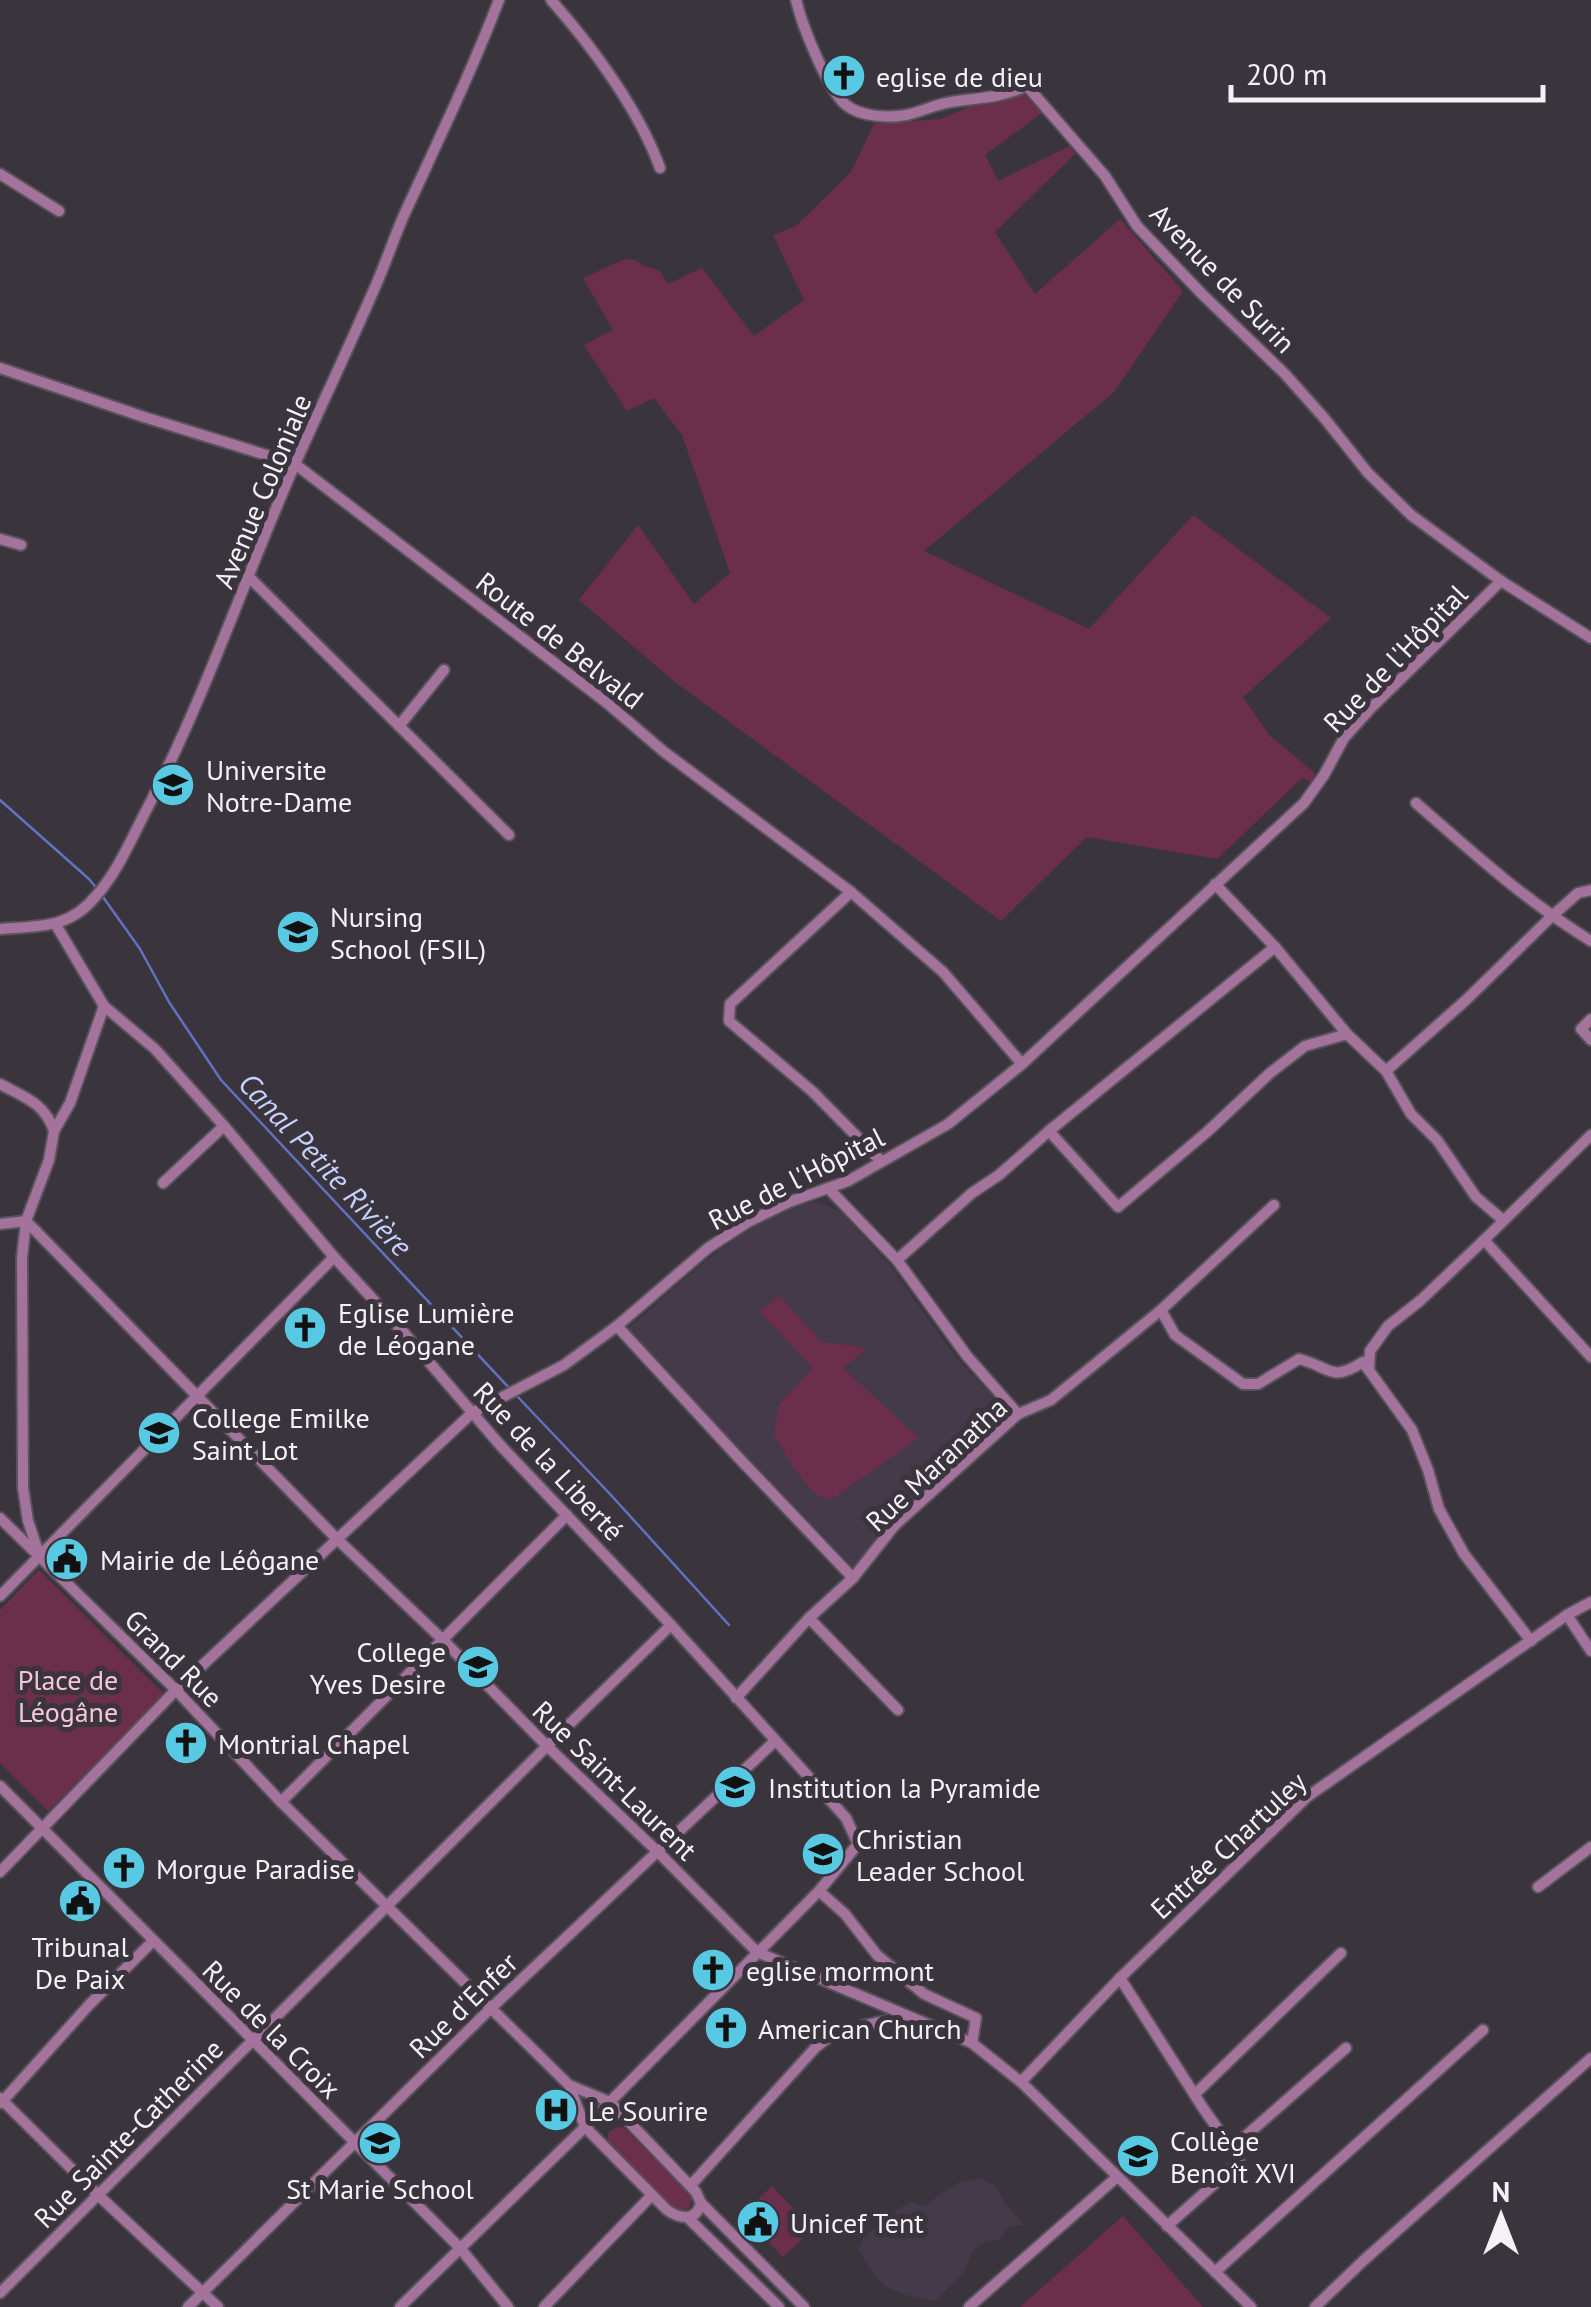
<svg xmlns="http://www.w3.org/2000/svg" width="1591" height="2307" viewBox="0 0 1591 2307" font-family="'PT Sans',sans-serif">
  <rect width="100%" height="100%" fill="#3a343d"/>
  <g fill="#443a49">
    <polygon points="816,1201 841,1212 889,1264 957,1359 1012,1416 891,1520 854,1568 626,1330 709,1258 746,1231 791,1208"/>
    <polygon points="980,2178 997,2187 1005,2203 1024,2225 1009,2227 1000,2239 983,2243 972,2251 965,2271 936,2301 906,2295 884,2286 865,2262 859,2249 863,2238 880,2222 910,2201 923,2206 959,2182"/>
  </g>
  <g fill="#6c2f4b">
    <polygon points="1024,94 1042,113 985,155 998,181 1070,146 1075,154 995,232 1035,294 1120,219 1183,291 1114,392 924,551 1089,629 1193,515 1331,618 1243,697 1269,735 1315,773 1311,782 1302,778 1217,859 1087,837 1001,921 675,682 579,600 638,525 694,604 730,573 682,435 654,398 627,411 584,345 613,330 583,278 625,259 636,260 642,265 660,271 668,284 702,268 754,336 804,300 773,235 796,226 851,172 874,124 941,119 968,107"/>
    <polygon points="779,1296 822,1342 868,1348 843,1368 919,1438 831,1500 815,1494 795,1470 774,1435 779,1405 813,1368 759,1311"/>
    <polygon points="39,1570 165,1695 48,1811 0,1763 0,1610"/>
    <polygon points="617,2127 623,2127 687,2191 692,2197 689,2208 682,2210 673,2208 608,2140 608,2133"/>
    <polygon points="772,2186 813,2229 783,2257 742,2214"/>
    <polygon points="1123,2216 1203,2307 1020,2307"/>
  </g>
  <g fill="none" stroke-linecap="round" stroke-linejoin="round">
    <g stroke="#6271c0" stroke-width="2.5">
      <polyline points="0,800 89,879 98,890"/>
      <polyline points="103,897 140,949 169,1002 221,1080 511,1390"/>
      <polyline points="516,1395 610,1494 729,1625"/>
    </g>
    <g stroke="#58525b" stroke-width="14">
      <g id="minor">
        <path d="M551,0C592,46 639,110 660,168"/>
        <path d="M796,0C802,25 827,89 846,105C861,117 888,118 906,115C921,112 936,104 951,102C982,97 996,99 1027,86L1105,176L1137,226L1203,295L1285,374L1325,419L1368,473L1411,515L1501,581L1591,638"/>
        <polyline points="0,174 59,211"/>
        <polyline points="0,368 144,417 295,464 607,703 663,751 851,892 943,972 1022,1064"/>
        <polyline points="0,539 21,545"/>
        <polyline points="249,577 509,835"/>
        <polyline points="399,726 444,670"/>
        <path d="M1416,803C1472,852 1527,902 1591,941"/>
        <polyline points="1215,884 1275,947"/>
        <polyline points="851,892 730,1004 729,1021 813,1092 881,1161"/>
        <polyline points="56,925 104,1006 155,1049 224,1126 334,1257 405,1334 500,1445 671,1625 846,1818 858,1844 819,1891 585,2127 400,2307"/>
        <path d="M0,929C39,926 69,929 96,896C119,870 133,835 149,805C206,695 245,577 295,464C322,404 350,345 376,285C386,262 394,238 404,215C437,143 471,73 499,0"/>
        <polyline points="1591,1019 1581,1029 1591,1040"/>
        <polyline points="1386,1071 1466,1000 1551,917 1578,893 1591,890"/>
        <path d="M0,1084C24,1097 45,1103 54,1131"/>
        <polyline points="1049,1131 1118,1207 1207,1132 1270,1073 1305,1046 1347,1034"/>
        <polyline points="163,1183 224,1126"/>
        <polyline points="828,1188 897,1260 967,1356 1018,1414"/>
        <polyline points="0,1224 26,1221 336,1538 443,1640 547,1746 658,1852 757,1952 972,2043 1021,2082 1251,2307"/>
        <polyline points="1484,1240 1591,1357"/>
        <polyline points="897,1260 972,1193 999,1175 1049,1131 1275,947 1347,1034 1386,1071 1411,1114 1437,1140 1476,1197 1503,1220"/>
        <path d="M1161,1310L1175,1335L1243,1384H1258L1299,1359C1331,1367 1330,1383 1363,1362L1412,1430L1428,1470L1439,1509L1464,1554L1531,1641"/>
        <polyline points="617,1326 737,1456 853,1578"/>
        <polyline points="1369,1370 1370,1351 1388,1326 1421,1300 1484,1240 1591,1135"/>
        <path d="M0,1518L176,1690L281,1802L569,2085L610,2102L696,2192L701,2203C696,2222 680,2219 667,2210L585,2127L569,2085"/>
        <polyline points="38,1551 28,1521 23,1488 22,1258 26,1221 49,1160 54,1131 70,1103 104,1006"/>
        <polyline points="0,1596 334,1257"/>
        <polyline points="1567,1615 1591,1651"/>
        <polyline points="809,1618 898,1710"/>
        <polyline points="736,1698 809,1618 853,1578 895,1525 1018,1414 1051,1400 1161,1310 1274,1205"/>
        <polyline points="0,1786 460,2248 508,2307"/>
        <polyline points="281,1802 567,1515"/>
        <polyline points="0,1872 176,1690 472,1413 564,1365 617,1326 708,1248 748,1222 789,1202 848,1181 948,1124 1022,1064 1304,803 1324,775 1344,738 1371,708 1501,581"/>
        <polyline points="1538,1887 1591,1847"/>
        <polyline points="819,1891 845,1914 877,1955 924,1994 976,2018 972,2043"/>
        <polyline points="1120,1978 1203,2108 1239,2159 1238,2163 1167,2226"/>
        <polyline points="1021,2082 1120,1978 1307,1797 1567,1615 1591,1602"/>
        <polyline points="1195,2094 1341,1953"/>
        <polyline points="0,2098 97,2194 218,2307"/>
        <polyline points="1,2103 89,2005 153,1941"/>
        <polyline points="1233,2147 1346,2048"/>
        <polyline points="691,2185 816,2047 836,2032 875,2023 907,2018"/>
        <polyline points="701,2203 804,2307"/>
        <polyline points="688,2218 779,2307"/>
        <polyline points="1215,2272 1483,2030"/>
        <polyline points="0,2293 547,1746 671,1625"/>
        <polyline points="188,2307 490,2009 775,1741"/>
        <polyline points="544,2307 652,2195"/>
        <polyline points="969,2307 1117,2177"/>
        <polyline points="1315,2307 1363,2261 1591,2058"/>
      </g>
    </g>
    <use href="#minor" stroke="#a4739b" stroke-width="10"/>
  </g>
  <defs>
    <g id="church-disc" transform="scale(2.25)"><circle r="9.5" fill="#57c9e2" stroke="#3a343d"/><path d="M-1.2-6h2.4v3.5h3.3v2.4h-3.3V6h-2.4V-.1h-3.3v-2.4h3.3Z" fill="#111"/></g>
    <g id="university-disc" transform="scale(2.25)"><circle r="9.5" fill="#57c9e2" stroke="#3a343d"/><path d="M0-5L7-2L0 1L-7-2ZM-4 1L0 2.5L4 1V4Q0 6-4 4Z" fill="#111"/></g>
    <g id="school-disc" transform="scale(2.25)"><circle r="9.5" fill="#57c9e2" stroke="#3a343d"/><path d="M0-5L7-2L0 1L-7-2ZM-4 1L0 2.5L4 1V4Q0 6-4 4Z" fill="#111"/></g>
    <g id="civic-disc" transform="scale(2.25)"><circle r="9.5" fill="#57c9e2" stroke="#3a343d"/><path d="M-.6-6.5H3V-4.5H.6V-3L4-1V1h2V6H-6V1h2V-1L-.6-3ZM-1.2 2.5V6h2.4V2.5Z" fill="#111"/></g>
    <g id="hospital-disc" transform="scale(2.25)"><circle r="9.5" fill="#57c9e2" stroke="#3a343d"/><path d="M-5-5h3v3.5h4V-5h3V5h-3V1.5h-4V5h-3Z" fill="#111"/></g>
  </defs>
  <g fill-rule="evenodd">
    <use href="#church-disc" x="844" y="76"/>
    <use href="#university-disc" x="173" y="785"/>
    <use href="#school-disc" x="298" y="932"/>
    <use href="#church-disc" x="305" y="1328"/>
    <use href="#school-disc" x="159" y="1433"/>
    <use href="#civic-disc" x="67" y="1559"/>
    <use href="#school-disc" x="478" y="1667"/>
    <use href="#church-disc" x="186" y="1743"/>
    <use href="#school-disc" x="735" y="1787"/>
    <use href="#school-disc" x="823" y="1854"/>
    <use href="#church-disc" x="124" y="1868"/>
    <use href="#civic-disc" x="80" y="1901"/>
    <use href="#church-disc" x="713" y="1970"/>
    <use href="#church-disc" x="726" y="2028"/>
    <use href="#hospital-disc" x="556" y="2110"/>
    <use href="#school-disc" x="380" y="2143"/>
    <use href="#school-disc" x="1138" y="2156"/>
    <use href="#civic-disc" x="758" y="2222"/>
  </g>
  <g text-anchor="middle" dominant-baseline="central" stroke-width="10" stroke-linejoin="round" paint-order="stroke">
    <g font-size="28" fill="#f5f1f7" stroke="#3a343d" text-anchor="start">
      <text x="876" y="76">eglise de dieu</text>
      <text x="206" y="769">Universite<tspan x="206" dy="32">Notre-Dame</tspan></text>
      <text x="330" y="916">Nursing<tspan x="330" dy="32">School (FSIL)</tspan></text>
      <text x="338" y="1312">Eglise Lumière<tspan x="338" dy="32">de Léogane</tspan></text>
      <text x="192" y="1417">College Emilke<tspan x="192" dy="32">Saint Lot</tspan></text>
      <text x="100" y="1559">Mairie de Léôgane</text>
      <text x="446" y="1651" text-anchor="end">College<tspan x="446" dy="32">Yves Desire</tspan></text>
      <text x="218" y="1743">Montrial Chapel</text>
      <text x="768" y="1787">Institution la Pyramide</text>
      <text x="856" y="1838">Christian<tspan x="856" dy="32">Leader School</tspan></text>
      <text x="156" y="1868">Morgue Paradise</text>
      <text x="80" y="1946" text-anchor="middle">Tribunal<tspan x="80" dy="32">De Paix</tspan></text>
      <text x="746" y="1970">eglise mormont</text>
      <text x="758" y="2028">American Church</text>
      <text x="588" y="2110">Le Sourire</text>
      <text x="1170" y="2140">Collège<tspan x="1170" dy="32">Benoît XVI</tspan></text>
      <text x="380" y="2188" text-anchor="middle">St Marie School</text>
      <text x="790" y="2222">Unicef Tent</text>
    </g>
    <g font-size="28" fill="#f5f1f7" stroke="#3a343d">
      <text transform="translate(1223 278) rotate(46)">Avenue de Surin</text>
      <text transform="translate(262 491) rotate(-67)">Avenue Coloniale</text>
      <text transform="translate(560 640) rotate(38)">Route de Belvald</text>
      <text transform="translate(1395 658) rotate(-46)">Rue de l'Hôpital</text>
      <text transform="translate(796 1178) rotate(-27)">Rue de l'Hôpital</text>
      <text transform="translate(549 1461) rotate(47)">Rue de la Liberté</text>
      <text transform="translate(936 1464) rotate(-43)">Rue Maranatha</text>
      <text transform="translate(174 1658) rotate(45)">Grand Rue</text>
      <text transform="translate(615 1780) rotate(44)">Rue Saint-Laurent</text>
      <text transform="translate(1228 1845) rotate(-43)">Entrée Chartuley</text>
      <text transform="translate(463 2005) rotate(-44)">Rue d'Enfer</text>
      <text transform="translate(272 2029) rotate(45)">Rue de la Croix</text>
      <text transform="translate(128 2133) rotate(-45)">Rue Sainte-Catherine</text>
    </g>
    <g font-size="28" fill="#f7c6d9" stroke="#3a343d">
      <text x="68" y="1679">Place de<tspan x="68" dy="32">Léogâne</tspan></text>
    </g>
    <g font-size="30" font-style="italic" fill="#c5d0fb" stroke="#3a343d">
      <text transform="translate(326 1164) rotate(47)">Canal Petite Rivière</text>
    </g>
  </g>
  <g transform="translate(1501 2217)" stroke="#3a343d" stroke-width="8" paint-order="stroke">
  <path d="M0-8L18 38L0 25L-18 38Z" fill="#f5f1f7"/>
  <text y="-15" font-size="28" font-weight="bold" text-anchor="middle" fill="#f5f1f7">N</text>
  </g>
  <path d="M1231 85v15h312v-15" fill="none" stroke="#f5f1f7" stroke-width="5"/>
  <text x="1246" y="85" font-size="30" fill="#f5f1f7" stroke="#3a343d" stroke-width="8" paint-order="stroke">200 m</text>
</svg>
